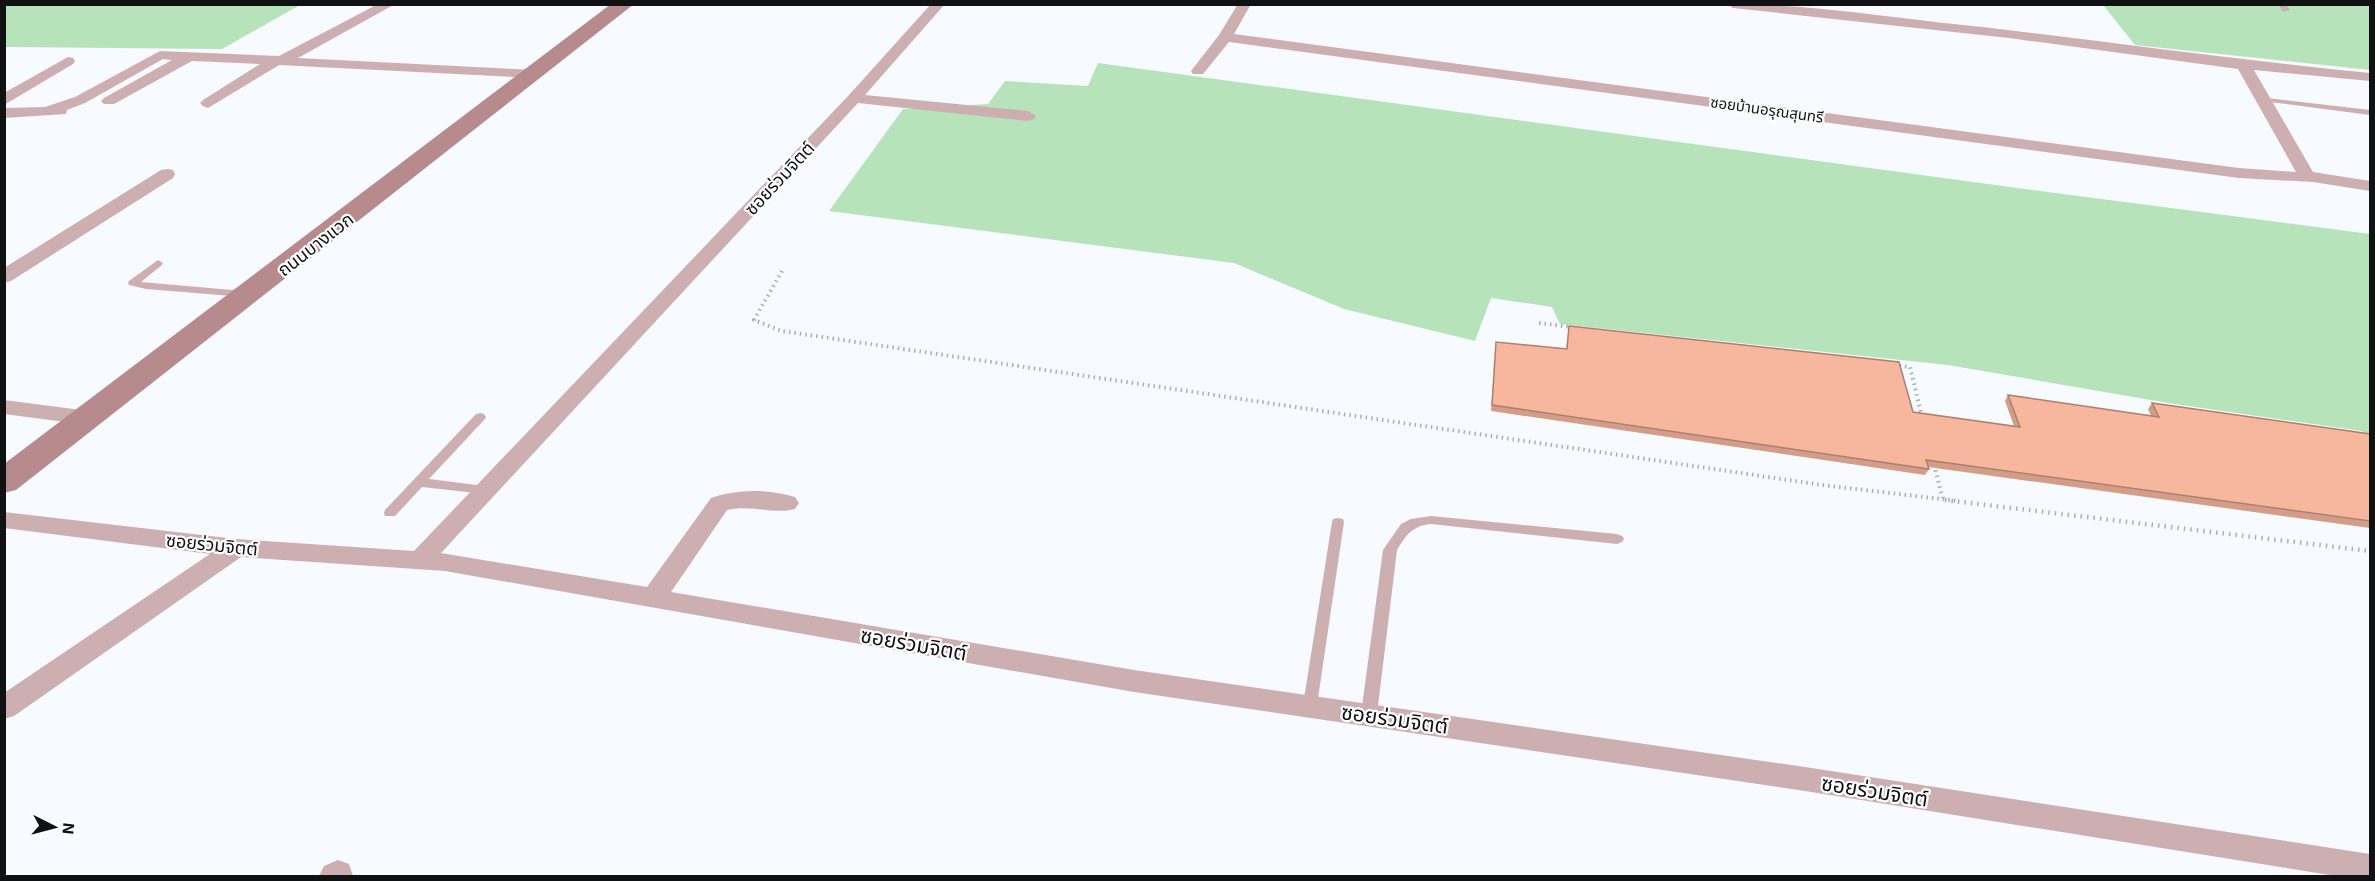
<svg xmlns="http://www.w3.org/2000/svg" width="2375" height="881" viewBox="0 0 2375 881" font-family="'Exo 2','Noto Sans Thai',sans-serif">
  <rect width="100%" height="100%" fill="#f7faff"/>
  <g fill="#b7e3ba">
    <polygon points="4,5 5,4 300,5 222,49 5,47"/>
    <polygon points="2103,5 2370,5 2370,70 2135,45"/>
    <polygon points="1098,63 2040,191 2370,234 2370,435 2361,431 2168,403 1948,365 1560,324 1552,307 1491,298 1475,341 1344,309 1234,263 829,211 903,109 988,104 1005,81 1088,86"/>
  </g>
  <g fill="none" stroke-linecap="round" stroke-linejoin="round">
    <g stroke="#abaeb2" stroke-width="4" stroke-dasharray="1.5 4" stroke-linecap="butt">
      <polyline points="782,271 754,320 782,331 1822,485 1958,501"/>
      <polyline points="1539,323 1571,327"/>
      <polyline points="1894,365 1910,367 1922,417"/>
      <polyline points="1934,465 1943,499"/>
    </g>
    <polyline stroke="#abaeb2" stroke-width="4.5" stroke-dasharray="1.5 5" stroke-linecap="butt" points="1945,500 2370,551"/>
    <g fill="#ceafb1" fill-rule="evenodd">
      <polygon points="2278,4 2285,4 2290,10 2283,12"/>
      <polygon points="2259,97 2370,110 2370,115 2262,101 2259,101"/>
      <polygon points="158,260 163,263 162,265 141,282 244,291 249,294 244,297 146,289 129,285 128,283 129,281"/>
      <polygon points="480,413 484,414 486,417 484,420 429,479 485,486 489,487 491,490 489,493 485,494 422,487 395,516 385,516 384,513 385,510 476,414"/>
      <path d="M1431,516L1617,534L1622,536L1624,539L1622,542L1617,544L1431,524C1412,526 1406,535 1397,550L1377,714L1374,718L1369,720L1364,718L1361,714L1383,550L1401,524L1411,519Z"/>
      <polygon points="1338,518 1343,519 1344,522 1317,705 1315,709 1310,711 1305,709 1303,705 1332,522 1333,519"/>
    </g>
    <g fill="#ceafb1" fill-rule="evenodd">
      <polygon points="378,4 395,4 298,58 535,70 542,74 535,78 279,65 208,108 203,106 200,103 203,100 260,64 192,61 114,104 104,104 101,101 104,98 172,60 163,59 85,103 67,110 66,114 4,118 4,108 45,107 75,97 160,51 279,56"/>
      <path d="M931,4H945L865,95L1028,111L1036,116L1034,119L1028,121L858,103L441,553L647,587L711,498C738,489 767,489 795,497L799,503L795,509C774,515 750,504 727,510L671,592L1134,670L1805,767L2370,854V876H2336L1805,791L1134,692L445,571L241,557L14,716L4,719V693L210,554L4,528V512L236,539L414,551L849,95Z"/>
      <path d="M1238,4H1251L1234,34L2239,168L2296,172L2238,69L2009,38L1733,8L1727,4C1797,4 1866,14 1935,22C2080,37 2225,59 2370,73V81L2254,70L2313,172L2370,181V191L2313,182L2239,178L1229,42L1203,74H1193L1191,71L1219,35Z"/>
      <polygon points="68,57 73,58 75,61 73,64 4,105 4,93"/>
      <polygon points="167,169 173,170 175,174 173,178 11,281 4,283 4,268 161,170"/>
      <polygon points="4,400 89,411 97,413 100,418 97,423 89,425 4,414"/>
      <polygon points="338,860 349,864 353,876 319,876 324,866"/>
    </g>
    <polygon fill="#b78a8d" fill-rule="evenodd" points="611,4 634,4 16,490 4,493 4,464"/>
  </g>
  <polygon fill="#d49d88" points="1569,326 1913,412 2014,426 2005,401 2008,395 2151,416 2148,409 2152,403 2370,434 2370,528 1928,467 1929,469 1925,475 1491,411 1496,342 1566,349"/>
  <polygon fill="#f6b79e" stroke="#ac806f" stroke-width="1.5" points="1569,326 1899,362 1913,412 2020,427 2008,395 2159,417 2152,403 2370,434 2370,521 1926,460 1929,469 1492,405 1496,342 1567,349"/>
  <g text-anchor="middle" dominant-baseline="central" stroke-width="4.5" stroke-linejoin="round" paint-order="stroke">
    <g font-size="15" fill="#0f1113" stroke="#fff">
      <text transform="translate(1767 109) rotate(8)">ซอยบ้านอรุณสุนทรี</text>
    </g>
    <g font-size="18" fill="#0f1113" stroke="#fff">
      <text transform="translate(779 178) rotate(-47)">ซอยร่วมจิตต์</text>
      <text transform="translate(315 244) rotate(-38)">ถนนบางแวก</text>
      <text transform="translate(212 544) rotate(6)">ซอยร่วมจิตต์</text>
    </g>
    <g font-size="21" fill="#0f1113" stroke="#fff">
      <text transform="translate(914 643) rotate(10)">ซอยร่วมจิตต์</text>
      <text transform="translate(1395 718) rotate(8)">ซอยร่วมจิตต์</text>
      <text transform="translate(1875 790) rotate(9)">ซอยร่วมจิตต์</text>
    </g>
  </g>
  <rect width="2375" height="881" fill="none" stroke="#0f1113" stroke-width="12"/>
  <g transform="translate(54 827) rotate(96)" stroke="#ffffff" stroke-width="4.5" paint-order="stroke">
  <path d="M0-4.5L10 22L0 15L-10 22Z" fill="#0f1113"/>
  <text y="-9" font-size="16" font-weight="bold" text-anchor="middle" fill="#0f1113">N</text>
  </g>
</svg>
